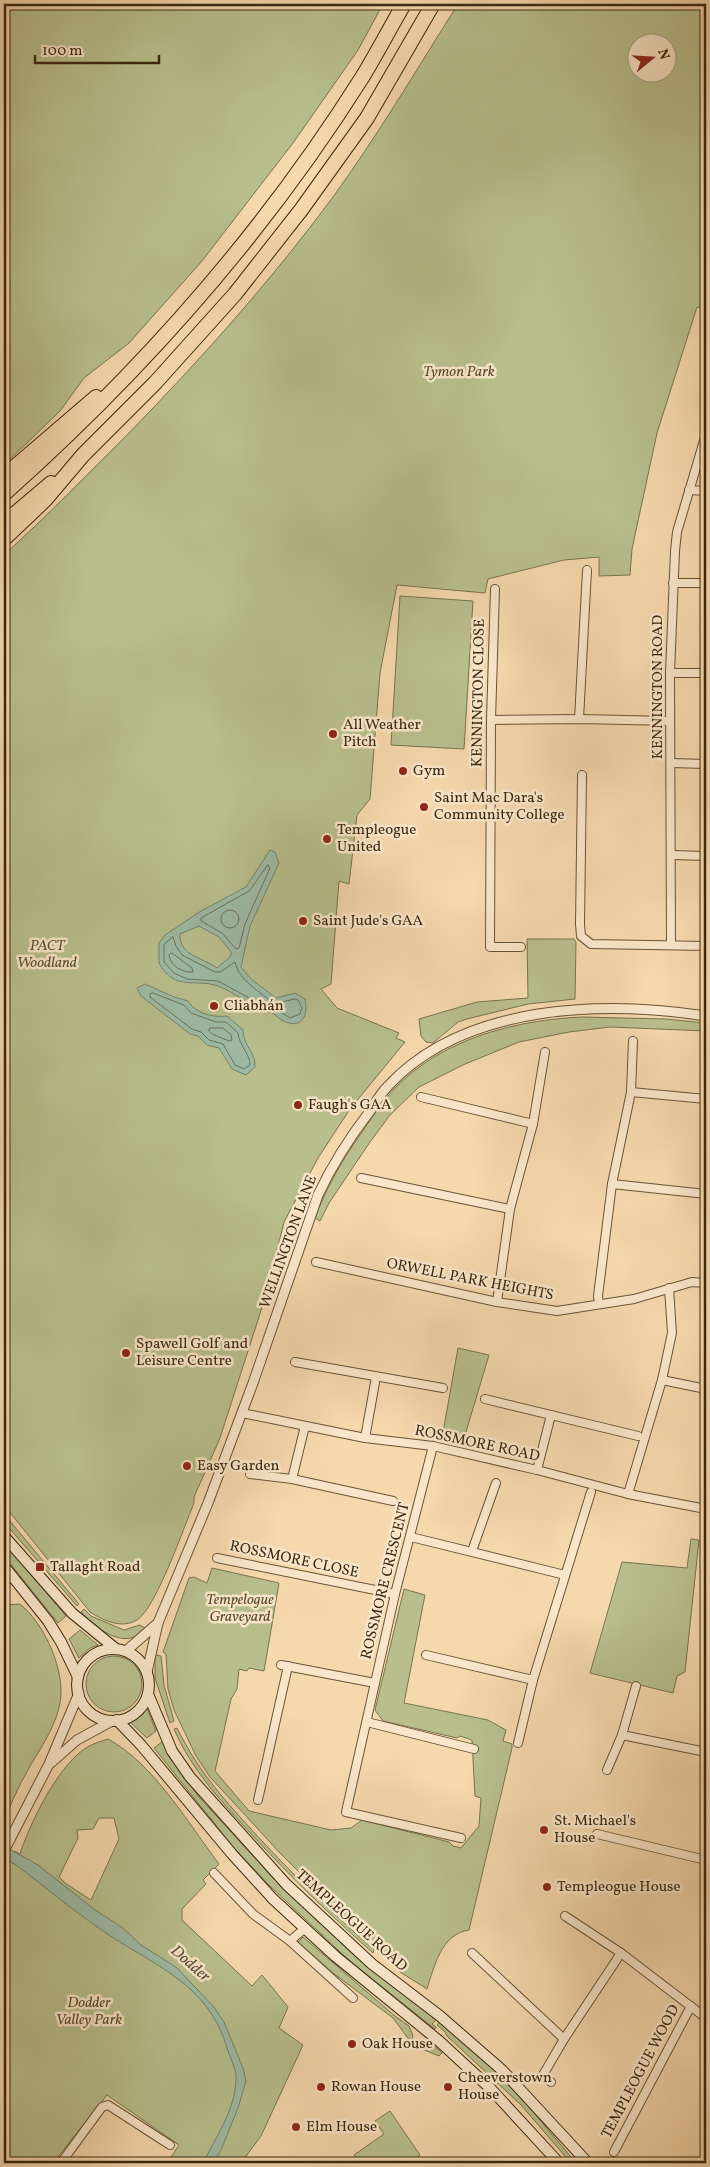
<svg xmlns="http://www.w3.org/2000/svg" width="710" height="2167" viewBox="0 0 710 2167" font-family="Vollkorn,serif">
  <rect width="100%" height="100%" fill="#f6d8ad"/>
  <filter id="stains"><feTurbulence type="fractalNoise" baseFrequency=".004" numOctaves="4"/><feColorMatrix values="0 0 0 0 .2 0 0 0 0 .09 0 0 0 0 .02 0 0 0 .5 -.17"/></filter>
  <radialGradient id="worn" r=".72"><stop offset=".6" stop-color="#630" stop-opacity="0"/><stop offset="1" stop-color="#630" stop-opacity=".3"/></radialGradient>
  <g fill="#b8bf8d" stroke="#78744e" fill-rule="evenodd">
    <polygon points="4,4 383,4 358,50 293,143 202,261 129,343 84,378 60,411 4,465"/>
    <path d="M458,4H706V309L697,307L657,433L632,549L630,575L599,576V557L564,560L488,579L485,593L397,585L380,673L370,799L357,815L349,884L339,881L331,984L321,989L337,1008L399,1033L396,1038L405,1042L350,1109L318,1158L284,1222L266,1295L220,1438L194,1497V1503C184,1527 156,1608 137,1620C122,1629 104,1621 90,1612L4,1505V555C47,516 87,475 128,434C201,359 271,281 333,197C378,135 417,69 458,4ZM638,42H668V72H638Z"/>
    <polygon points="400,596 473,601 464,749 391,745"/>
    <polygon points="527,939 574,939 576,942 575,999 528,1004 467,1019 458,1022 433,1043 426,1042 421,1036 419,1019 477,1002 528,998"/>
    <path d="M582,1017L666,1019L705,1023L706,1031L610,1027L569,1032L519,1042L465,1064L419,1087L390,1115L370,1142L329,1203L320,1221L315,1218C327,1186 343,1159 362,1132C373,1116 384,1099 397,1086C445,1038 516,1020 582,1017Z"/>
    <polygon points="458,1348 489,1355 463,1442 442,1438"/>
    <polygon points="4,1514 79,1604 77,1606 4,1522"/>
    <polygon points="691,1539 699,1540 685,1672 677,1676 673,1693 590,1673 622,1562 687,1568"/>
    <polygon points="4,1543 66,1616 58,1623 4,1556"/>
    <path d="M212,1568L279,1583L264,1671L249,1668L247,1671L239,1669L237,1689L231,1699L215,1771L249,1811L331,1830L351,1828L362,1820L449,1842L453,1846L461,1848L479,1826L481,1798L475,1796L472,1740L460,1736L457,1738L383,1721L375,1710L404,1589L425,1595L404,1703L488,1720L506,1730L503,1741L512,1744V1748L469,1930C441,1934 434,1967 427,1989L400,1972L280,1853L210,1777L196,1756L174,1710L168,1689L166,1654L163,1652L189,1578L194,1577L207,1583Z"/>
    <path d="M20,1604C45,1624 66,1672 60,1703C56,1726 40,1749 29,1768C19,1785 12,1802 4,1820V1605Z"/>
    <path d="M84,1609L91,1616L124,1630L140,1625L145,1628C127,1653 95,1628 81,1612Z"/>
    <polygon points="80,1630 98,1645 90,1648 79,1658 69,1639"/>
    <polygon points="155,1655 161,1656 164,1685 174,1721 170,1723 155,1678"/>
    <circle cx="114" cy="1684" r="28"/>
    <polygon points="147,1708 156,1731 147,1738 130,1722 142,1715"/>
    <path d="M177,1728C198,1770 220,1795 251,1829C290,1872 331,1912 374,1950L373,1953C331,1916 291,1877 253,1836C222,1802 192,1771 174,1729Z"/>
    <path d="M108,1739C153,1763 188,1823 219,1864L203,1880L206,1884L182,1909V1920L252,1986L262,1975L288,2007L279,2028L303,2045L261,2136L241,2163H167L179,2145L107,2095L53,2163H4V1869L14,1851L20,1854C30,1823 56,1770 83,1750C91,1744 99,1742 108,1739ZM99,1818H114L119,1839L91,1900L65,1883L59,1877L78,1838L77,1830L93,1829Z"/>
    <polygon points="163,1741 185,1778 199,1797 274,1879 357,1958 436,2020 432,2024 436,2027 435,2029 353,1964 269,1885 235,1849 154,1748"/>
    <polygon points="303,1937 395,2016 409,2026 413,2036 411,2042 393,2018 333,1973 298,1942"/>
    <polygon points="439,2022 524,2096 535,2114 576,2163 571,2163 521,2105 447,2036 445,2032 437,2025"/>
    <polygon points="424,2041 430,2042 442,2053 439,2056 417,2047"/>
    <polygon points="390,2111 420,2155 409,2163 360,2163 354,2155 384,2134 375,2121"/>
  </g>
  <g fill="#9dbba6" stroke="#75806a" fill-rule="evenodd">
    <path d="M270,850L275,852L279,863L250,926L241,967L251,979L276,998L295,993L305,999C308,1011 305,1027 289,1023C282,1022 276,1015 271,1012L270,1013C251,1007 236,993 218,986C195,978 175,992 159,963V943L165,935L201,911L246,887ZM199,926L219,937L232,953L229,958L217,968C202,957 179,956 180,934Z"/>
    <path d="M145,984L174,997L188,1001C195,1013 213,1018 227,1016L243,1030C243,1046 256,1052 255,1067L246,1075L232,1069L219,1048L207,1045L198,1036L190,1034L141,996L137,988Z"/>
    <path d="M4,1846L38,1865L95,1910L123,1928L141,1945L176,1967L213,2006L224,2022L243,2068L246,2081L238,2108L221,2150L213,2163H203C216,2137 235,2110 236,2080C237,2070 231,2060 228,2051C209,1982 153,1966 100,1929C71,1909 44,1886 16,1865L4,1858Z"/>
  </g>
  <g fill="none" stroke-linecap="round" stroke-linejoin="round">
    <g stroke="#6b725a" stroke-width="1">
      <polygon points="268,865 270,868 245,924 239,948 236,949 222,933 201,921 201,918 249,891"/>
      <circle cx="230" cy="919" r="9"/>
      <path d="M173,937L176,946L182,955L215,972H220L235,962C240,982 260,991 274,1004L294,999L298,1000L302,1008L300,1014L290,1018L273,1007L262,1005L218,981L187,979L174,973L164,962V945Z"/>
      <path d="M172,953L192,968L193,972C183,973 170,966 169,955Z"/>
      <path d="M153,993L184,1005L191,1013L216,1022H226L238,1033C239,1045 251,1056 250,1065L244,1069L235,1065L223,1044L209,1040L201,1032L192,1029L150,997V994Z"/>
      <polygon points="210,1028 223,1028 231,1035 232,1040 229,1041 212,1034 209,1031"/>
    </g>
    <g stroke="#685436" stroke-width="10">
      <g id="minor">
        <polyline points="689,490 706,491"/>
        <polyline points="673,583 706,583"/>
        <polyline points="495,589 491,720 490,947 521,947"/>
        <polyline points="670,673 706,673"/>
        <polyline points="579,719 587,570"/>
        <polyline points="491,720 579,719 670,721"/>
        <polyline points="671,763 706,764"/>
        <polyline points="582,775 580,924 581,936 591,944 706,946"/>
        <polyline points="672,855 706,856"/>
        <polyline points="671,945 670,673 675,551 677,532 706,434"/>
        <polyline points="631,1092 706,1099"/>
        <polyline points="421,1097 533,1124"/>
        <polyline points="361,1178 510,1209"/>
        <polyline points="612,1184 706,1194"/>
        <polyline points="316,1262 497,1302 557,1311 634,1299 692,1282 706,1283"/>
        <polyline points="497,1302 510,1209 533,1124 545,1052"/>
        <polyline points="599,1304 598,1296 612,1184 631,1092 633,1041"/>
        <polyline points="295,1362 443,1388"/>
        <polyline points="662,1380 706,1389"/>
        <polyline points="485,1399 638,1436"/>
        <polyline points="242,1413 365,1438 433,1446 537,1470 628,1494 706,1509"/>
        <polyline points="365,1438 376,1377"/>
        <polyline points="433,1446 395,1594 346,1812 461,1838"/>
        <polyline points="537,1470 551,1415"/>
        <polyline points="250,1474 292,1479 393,1501"/>
        <polyline points="292,1479 305,1426"/>
        <polyline points="628,1494 662,1380 672,1333 669,1288"/>
        <polyline points="411,1537 565,1575"/>
        <polyline points="472,1551 496,1483"/>
        <polyline points="217,1558 395,1594"/>
        <polyline points="426,1655 533,1680"/>
        <polyline points="281,1665 375,1683"/>
        <polyline points="367,1722 474,1749"/>
        <polyline points="622,1735 706,1752"/>
        <polyline points="518,1743 533,1680 591,1492"/>
        <polyline points="607,1770 622,1735 636,1686"/>
        <polyline points="258,1800 288,1666"/>
        <polyline points="597,1834 706,1860"/>
        <polyline points="214,1873 253,1914 290,1941 353,1998"/>
        <polyline points="565,1916 621,1953 706,2018"/>
        <polyline points="290,1941 304,1929"/>
        <polyline points="472,1953 564,2039"/>
        <polyline points="551,2082 543,2075 564,2039 621,1953"/>
        <polyline points="614,2152 691,2006"/>
        <polyline points="61,2163 102,2107 108,2105 170,2145"/>
      </g>
    </g>
    <g stroke="#685436" stroke-width="11">
      <g id="tertiary">
        <polyline points="126,1651 158,1623"/>
        <path d="M147,1672L158,1623L208,1503L253,1383L318,1195C332,1165 350,1137 370,1111C375,1103 381,1093 388,1086C464,1004 603,1000 706,1016"/>
        <polyline points="51,1763 77,1740 112,1721"/>
        <polyline points="4,1851 49,1764 79,1693"/>
      </g>
    </g>
    <g stroke="#39280f" stroke-width="12">
      <g id="secondary">
        <polyline points="4,1536 72,1613 116,1649"/>
        <polyline points="4,1566 48,1621 61,1642 78,1677"/>
        <circle cx="113" cy="1685" r="36"/>
        <polyline points="148,1694 172,1751 190,1777 286,1884 372,1964 440,2016 502,2070 588,2163"/>
        <polyline points="117,1720 141,1745 232,1854 273,1899 335,1956 438,2040 490,2088 559,2163"/>
      </g>
    </g>
    <g stroke="#39280f" stroke-width="16">
      <g id="motorway">
        <polyline points="4,476 96,397"/>
        <path d="M4,494C141,372 265,232 363,76C377,53 390,28 404,4"/>
        <polyline points="4,523 51,483"/>
        <polyline points="4,539 45,500 83,455 155,383 235,294 301,210 367,118 433,4"/>
      </g>
    </g>
    <use href="#minor" stroke="#f9e6ca" stroke-width="8"/>
    <use href="#tertiary" stroke="#f9e6ca" stroke-width="9"/>
    <use href="#secondary" stroke="#f9e6ca" stroke-width="10"/>
    <use href="#motorway" stroke="#f6d8ad" stroke-width="14"/>
  </g>
  <g fill="#8f2418" stroke="#f9e6ca" stroke-width="2">
    <circle cx="333" cy="734" r="5"/>
    <circle cx="403" cy="771" r="5"/>
    <circle cx="424" cy="807" r="5"/>
    <circle cx="327" cy="839" r="5"/>
    <circle cx="303" cy="921" r="5"/>
    <circle cx="214" cy="1006" r="5"/>
    <circle cx="298" cy="1105" r="5"/>
    <circle cx="126" cy="1353" r="5"/>
    <circle cx="187" cy="1466" r="5"/>
    <rect x="35" y="1562" width="10" height="10" rx="2.5"/>
    <circle cx="544" cy="1830" r="5"/>
    <circle cx="547" cy="1887" r="5"/>
    <circle cx="352" cy="2044" r="5"/>
    <circle cx="321" cy="2087" r="5"/>
    <circle cx="448" cy="2087" r="5"/>
    <circle cx="296" cy="2127" r="5"/>
  </g>
  <g text-anchor="middle" dominant-baseline="central" stroke-width="5" stroke-linejoin="round" paint-order="stroke">
    <g font-size="15" font-style="italic" fill="#594e2e" stroke="#f9e6ca">
      <text x="459" y="372">Tymon Park</text>
      <text x="47" y="946">PACT<tspan x="47" dy="17">Woodland</tspan></text>
      <text x="240" y="1600">Tempelogue<tspan x="240" dy="17">Graveyard</tspan></text>
      <text x="89" y="2003">Dodder<tspan x="89" dy="17">Valley Park</tspan></text>
    </g>
    <g font-size="15" fill="#39280f" stroke="#f9e6ca">
      <text transform="translate(658 687) rotate(-90)">KENNINGTON ROAD</text>
      <text transform="translate(479 693) rotate(-89)">KENNINGTON CLOSE</text>
      <text transform="translate(289 1242) rotate(-70)">WELLINGTON LANE</text>
      <text transform="translate(470 1280) rotate(11)">ORWELL PARK HEIGHTS</text>
      <text transform="translate(477 1444) rotate(12)">ROSSMORE ROAD</text>
      <text transform="translate(294 1560) rotate(12)">ROSSMORE CLOSE</text>
      <text transform="translate(386 1581) rotate(-76)">ROSSMORE CRESCENT</text>
      <text transform="translate(351 1921) rotate(42)">TEMPLEOGUE ROAD</text>
      <text transform="translate(641 2072) rotate(-62)">TEMPLEOGUE WOOD</text>
    </g>
    <g font-size="15" fill="#39280f" stroke="#f9e6ca" text-anchor="start">
      <text x="343" y="725">All Weather<tspan x="343" dy="17">Pitch</tspan></text>
      <text x="413" y="771">Gym</text>
      <text x="434" y="798">Saint Mac Dara's<tspan x="434" dy="17">Community College</tspan></text>
      <text x="337" y="830">Templeogue<tspan x="337" dy="17">United</tspan></text>
      <text x="313" y="921">Saint Jude's GAA</text>
      <text x="224" y="1006">Cliabhán</text>
      <text x="308" y="1105">Faugh's GAA</text>
      <text x="136" y="1344">Spawell Golf and<tspan x="136" dy="17">Leisure Centre</tspan></text>
      <text x="197" y="1466">Easy Garden</text>
      <text x="50" y="1567">Tallaght Road</text>
      <text x="554" y="1821">St. Michael's<tspan x="554" dy="17">House</tspan></text>
      <text x="557" y="1887">Templeogue House</text>
      <text x="362" y="2044">Oak House</text>
      <text x="458" y="2078">Cheeverstown<tspan x="458" dy="17">House</tspan></text>
      <text x="331" y="2087">Rowan House</text>
      <text x="306" y="2127">Elm House</text>
    </g>
    <g font-size="16" font-style="italic" fill="#524d35" stroke="#f9e6ca">
      <text transform="translate(190 1964) rotate(41)">Dodder</text>
    </g>
  </g>
  <rect width="710" height="2167" fill="none" stroke="#f6d8ad" stroke-width="20"/>
  <rect x="5" y="5" width="700" height="2157" fill="none" stroke="#39280f" stroke-width="2.5"/>
  <rect x="10" y="10" width="690" height="2147" fill="none" stroke="#39280f"/>
  <g transform="translate(652 58) rotate(72)"><circle r="24" fill="#f9e6ca" stroke="#ac9a7f"/>
  <path d="M0-4L9 19L0 12L-9 19Z" fill="#8f2418"/>
  <text y="-8" font-size="14" font-weight="bold" text-anchor="middle" fill="#39280f">N</text>
  </g>
  <path d="M35 55v8h124v-8" fill="none" stroke="#39280f" stroke-width="2.5"/>
  <text x="42" y="55" font-size="15" fill="#39280f" stroke="#f9e6ca" stroke-width="4" paint-order="stroke">100 m</text>
  <rect width="100%" height="100%" filter="url(#stains)"/>
  <rect width="100%" height="100%" fill="url(#worn)"/>
</svg>
